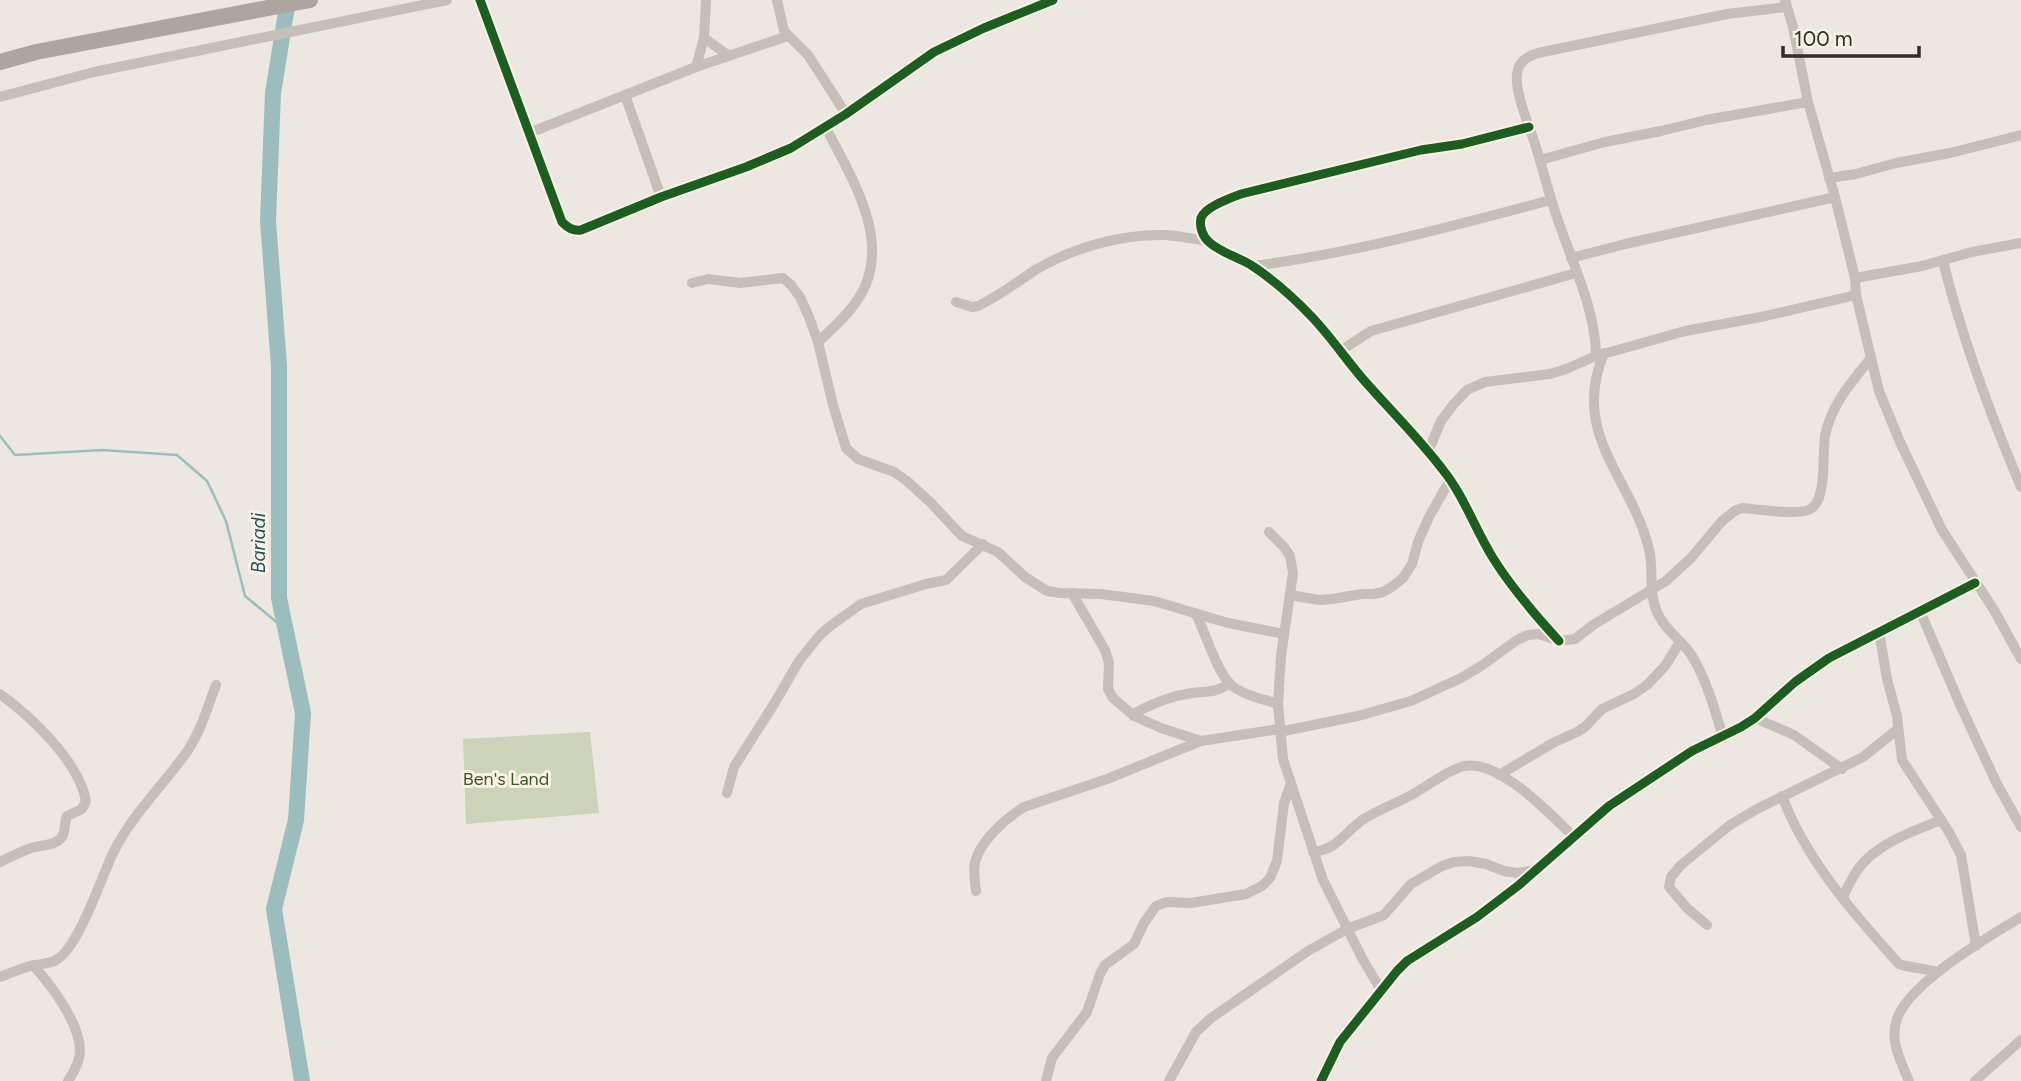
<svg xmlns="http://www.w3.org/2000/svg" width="2021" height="1081" viewBox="0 0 2021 1081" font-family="Figtree,sans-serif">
  <rect width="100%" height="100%" fill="#ece7e0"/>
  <polygon fill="#ccd3b9" points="590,732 599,813 466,824 463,739"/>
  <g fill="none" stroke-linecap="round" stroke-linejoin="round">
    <polyline stroke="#9bbdbe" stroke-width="2.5" points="0,436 15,455 102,450 177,455 207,481 226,521 245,596 286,630"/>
    <polyline stroke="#9bbdbe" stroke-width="16" points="288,0 273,93 268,221 279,366 279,598 303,713 296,820 274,909 302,1081"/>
    <g stroke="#c6bfb8" stroke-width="10">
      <path d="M480,0L562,222C568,228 573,231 581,230L661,197L746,167L791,148L846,114L934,52L984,28L1053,0"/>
      <polyline points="777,0 784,31 808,55 846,114"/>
      <polyline points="1785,0 1793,27 1808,102 1835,197 1855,278 1856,295 1879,391 1900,442 1942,530 1994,610 2021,659"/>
      <polyline points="704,38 729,56"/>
      <polyline points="696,67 704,38 706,0"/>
      <polyline points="625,95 661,197"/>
      <polyline points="0,97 94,72 447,0"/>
      <path d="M1529,127L1462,144L1421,150L1241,194C1230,198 1205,207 1201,218C1199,227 1203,237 1209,242C1221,253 1238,257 1251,265C1274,280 1293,297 1312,317C1330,336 1345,358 1362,378C1389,409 1419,438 1443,470C1464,496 1475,529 1493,558C1511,587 1535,615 1559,641"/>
      <polyline points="529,133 696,67 788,36"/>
      <polyline points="1540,160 1605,142 1661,131 1706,120 1808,102"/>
      <polyline points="1829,178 1856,174 1896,163 1950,153 2021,135"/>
      <polyline points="1571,258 1625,244 1835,197"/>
      <path d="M1943,261C1962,338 1990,414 2021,487"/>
      <path d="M1253,266C1354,253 1453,226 1551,200"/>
      <polyline points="1855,278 1922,266 1972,252 2021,243"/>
      <polyline points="692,283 708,279 740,283 783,278 791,285 800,297 809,317 818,342 833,405 846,448 858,459 894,472 907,481 930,502 962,536 998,552 1025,577 1047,591 1060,593 1101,594 1154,601 1228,623 1284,634"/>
      <path d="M956,302L972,307L978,306C999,296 1017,282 1037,269C1075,247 1122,234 1165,235C1180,236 1194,239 1208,241"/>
      <path d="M818,342C832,329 848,315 858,299C895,244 851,177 826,128"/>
      <polyline points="1340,351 1371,331 1576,273"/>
      <path d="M1604,353C1570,435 1631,476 1649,549C1654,569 1648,592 1657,612C1663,627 1677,637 1687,649C1704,670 1716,712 1723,738"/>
      <path d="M1596,356C1596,312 1573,264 1559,223C1549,196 1543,168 1534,141C1528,123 1515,93 1517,74C1518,62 1528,56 1538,53L1727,14L1787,7"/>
      <polyline points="1428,452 1441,421 1453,405 1467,390 1485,382 1550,374 1566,369 1596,356 1685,331 1761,317 1856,295"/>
      <polyline points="1269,532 1284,547 1290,556 1293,573 1281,656 1278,704 1283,759 1323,880 1362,958 1381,990"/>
      <polyline points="1072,593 1105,650 1109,663 1108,689 1113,698 1134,716 1161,728 1201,741 1279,729"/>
      <polyline points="1290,595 1319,600 1332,599 1362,594 1373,594 1383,592 1393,586 1403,578 1412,564 1418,542 1429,517 1450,480"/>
      <polyline points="1920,611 1962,709 1996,782 2021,827"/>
      <path d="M1196,614C1205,632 1217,672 1231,685C1243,695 1263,699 1278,704"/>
      <polyline points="1879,631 1887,679 1897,716 1902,760 1949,832 1961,855 1976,946"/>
      <path d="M0,694C32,717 79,762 86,801L82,809L67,816C64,822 66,831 62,837C56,846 40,845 31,848C20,852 10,857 0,862"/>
      <path d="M1133,714C1151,704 1170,696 1192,693C1206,691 1218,693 1229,683"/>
      <polyline points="1755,718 1794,735 1842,769"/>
      <path d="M1279,732L1358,716L1411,701L1461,678L1481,666L1517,640L1528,635L1539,634L1559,641L1575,639L1593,625L1666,581L1691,558L1722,521L1736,510L1743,508C1758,509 1801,517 1812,508C1827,497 1822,454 1825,436C1831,405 1852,381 1871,358"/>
      <polyline points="1499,775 1553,743 1577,732 1586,726 1602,709 1634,694 1647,685 1665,666 1680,642"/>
      <polyline points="727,793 734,767 774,704 799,661 819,636 829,627 861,604 926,584 946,580 983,544"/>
      <path d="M1782,796C1806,860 1854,914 1899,964C1905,967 1928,969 1937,972"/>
      <path d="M1313,852C1338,849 1342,835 1361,821C1376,810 1396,804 1413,794C1429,785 1446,771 1464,766C1499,759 1550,814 1573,836"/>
      <path d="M976,891C975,882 973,872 975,862C981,840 1005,819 1024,807L1107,779L1201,741"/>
      <path d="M1843,897C1849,884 1856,869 1867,859C1887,840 1916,830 1941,820"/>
      <polyline points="1707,925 1687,908 1669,887 1671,877 1681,865 1730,825 1757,809 1863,757 1898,729"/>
      <path d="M33,965C51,985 80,1023 80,1051C80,1062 74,1072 68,1081"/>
      <path d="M0,977C10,973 20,969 30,966C38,964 50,964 56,960C76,950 98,888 107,867C124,822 159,791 186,753C201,732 207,708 216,685"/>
      <polyline points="1046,1081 1052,1058 1087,1012 1100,974 1105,965 1134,944 1144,923 1156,906 1167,902 1191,903 1246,894 1262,886 1270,878 1277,861 1284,803 1290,786"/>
      <polyline points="1169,1081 1196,1032 1211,1018 1308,951 1347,929 1384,915 1411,884 1442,866 1454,862 1469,861 1486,864 1504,871 1517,873 1536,870"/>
      <polyline points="1321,1081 1340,1042 1397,971 1407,961 1477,917 1519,885 1609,806 1692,751 1741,727 1755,718 1795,682 1829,658 1975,583"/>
      <path d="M1909,1081C1901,1062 1889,1040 1897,1019C1909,983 1988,937 2021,917"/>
      <polyline points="1975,1081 2021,1040"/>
    </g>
    <polyline stroke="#aba69f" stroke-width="16" points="0,62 36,52 310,0"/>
    <g stroke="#faf2e6" stroke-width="13">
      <g id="cycleway">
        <path d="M480,0L562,222C568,228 573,231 581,230L661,197L746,167L791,148L846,114L934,52L984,28L1053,0"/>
        <path d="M1529,127L1462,144L1421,150L1241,194C1230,198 1205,207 1201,218C1199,227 1203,237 1209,242C1221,253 1238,257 1251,265C1274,280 1293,297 1312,317C1330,336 1345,358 1362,378C1389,409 1419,438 1443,470C1464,496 1475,529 1493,558C1511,587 1535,615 1559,641"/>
        <polyline points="1321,1081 1340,1042 1397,971 1407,961 1477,917 1519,885 1609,806 1692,751 1741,727 1755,718 1795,682 1829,658 1975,583"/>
      </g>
    </g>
    <use href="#cycleway" stroke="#1b5e20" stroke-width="9"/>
  </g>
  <g text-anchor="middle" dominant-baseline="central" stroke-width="6" stroke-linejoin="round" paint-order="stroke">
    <g font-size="18" fill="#43552a" stroke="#faf2e6">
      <text x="506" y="779">Ben's Land</text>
    </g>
    <g font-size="19" font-style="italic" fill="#1b5259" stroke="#faf2e6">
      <text transform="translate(258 543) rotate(-90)">Bariadi</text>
    </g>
  </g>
  <path d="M1783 46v10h136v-10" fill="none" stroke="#362c27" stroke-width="3.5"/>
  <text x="1794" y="46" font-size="21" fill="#362c27" stroke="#faf2e6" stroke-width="5" paint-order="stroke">100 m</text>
</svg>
